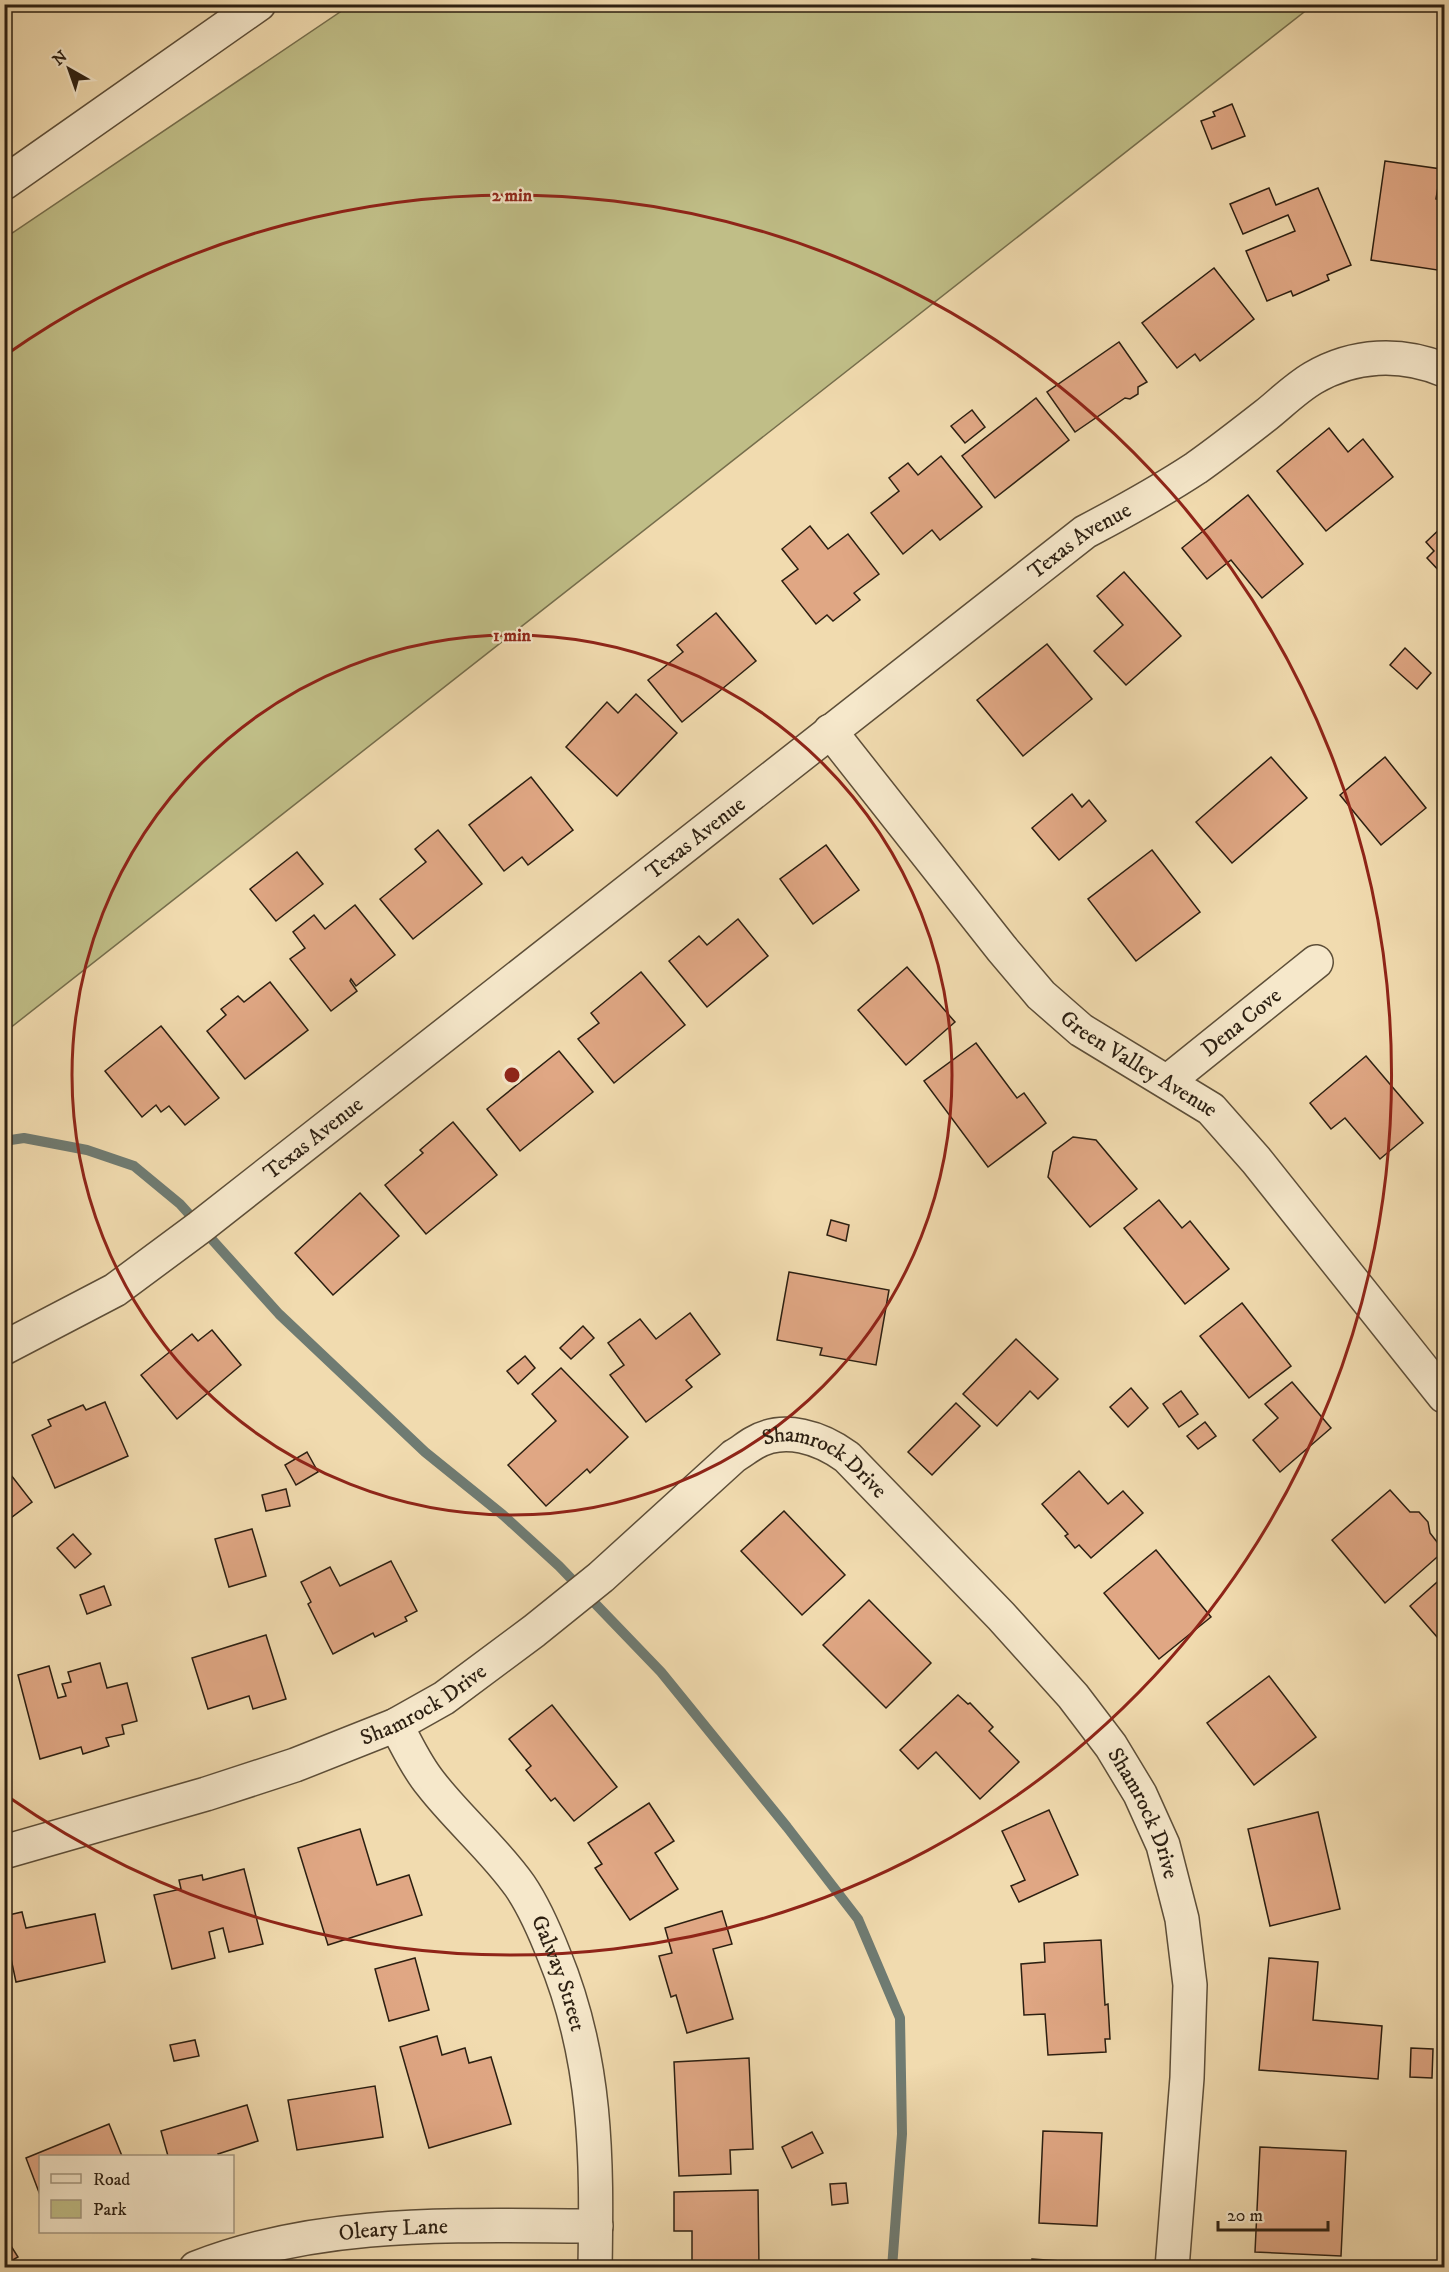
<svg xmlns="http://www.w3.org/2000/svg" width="1449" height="2272" viewBox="0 0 1449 2272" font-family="'IM FELL DW Pica',serif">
  <rect width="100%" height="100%" fill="#f1dbaf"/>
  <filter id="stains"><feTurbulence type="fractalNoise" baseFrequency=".00333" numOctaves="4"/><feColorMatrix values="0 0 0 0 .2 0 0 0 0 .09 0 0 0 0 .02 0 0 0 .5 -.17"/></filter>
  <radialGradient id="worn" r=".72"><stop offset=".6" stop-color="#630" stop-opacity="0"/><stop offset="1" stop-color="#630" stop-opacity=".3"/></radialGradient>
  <polygon fill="#c0be87" stroke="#766e4c" stroke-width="1.5" points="352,4 1313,5 5,1032 5,238"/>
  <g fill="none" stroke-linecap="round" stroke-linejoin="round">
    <polyline stroke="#6f7b72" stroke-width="10" points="4,1141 24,1138 87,1150 134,1166 180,1204 279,1314 425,1452 503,1515 559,1566 661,1672 787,1827 858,1919 900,2018 902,2134 892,2268"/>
  </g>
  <g fill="#e0a784" stroke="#2c1f11" stroke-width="1.5">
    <polygon points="1232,104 1245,136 1212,149 1201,121 1215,116 1213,112"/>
    <polygon points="1385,161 1441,169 1436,199 1444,201 1444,271 1371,260"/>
    <polygon points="1269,188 1276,205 1318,188 1351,265 1327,275 1329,280 1293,296 1291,291 1267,301 1246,251 1295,231 1288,215 1243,234 1230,204"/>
    <polygon points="1214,268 1254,319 1200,361 1195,354 1177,368 1142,323"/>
    <polygon points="1119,342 1147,382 1138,387 1138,394 1130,399 1125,398 1075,432 1047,392"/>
    <polygon points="1036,398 1069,440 995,498 962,456"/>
    <polygon points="972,410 985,427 965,443 951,426"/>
    <polygon points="1329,428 1348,452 1363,439 1393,477 1326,531 1277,471"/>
    <polygon points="941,456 982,507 940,540 932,530 903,554 871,513 899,491 889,478 908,463 918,475"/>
    <polygon points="1248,495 1303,564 1262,598 1231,560 1207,579 1182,548"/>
    <polygon points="1444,525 1444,576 1427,558 1434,551 1426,542"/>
    <polygon points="810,526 828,549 848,534 879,574 854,593 860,600 833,621 827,615 816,624 782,581 798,569 782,549"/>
    <polygon points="1124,572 1181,636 1126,685 1094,651 1123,625 1097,596"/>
    <polygon points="716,613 756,661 682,722 648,680 683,652 677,645"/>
    <polygon points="1047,644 1092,699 1023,756 977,700"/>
    <polygon points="1405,648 1431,673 1417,689 1390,665"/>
    <polygon points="636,694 677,733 617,796 566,747 607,702 618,713"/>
    <polygon points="1271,757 1307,798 1232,863 1196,822"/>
    <polygon points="1385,757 1426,808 1381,845 1340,795"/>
    <polygon points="531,777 573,830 528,865 522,857 504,871 469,825"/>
    <polygon points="1072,794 1082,807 1089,800 1106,821 1059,860 1032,828"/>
    <polygon points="438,830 482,884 413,939 380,899 426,862 415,849"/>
    <polygon points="826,845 859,890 813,924 780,879"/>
    <polygon points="1152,850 1200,912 1136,961 1088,899"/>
    <polygon points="297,852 323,884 276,921 250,889"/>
    <polygon points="355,905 395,955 356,986 351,979 350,981 357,991 331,1011 290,959 305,948 293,932 314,915 325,929"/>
    <polygon points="738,919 768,956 707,1007 669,961 699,936 707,945"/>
    <polygon points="907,967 955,1022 906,1065 858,1010"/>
    <polygon points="641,972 685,1025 614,1083 578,1039 599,1023 591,1013"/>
    <polygon points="270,982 308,1030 245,1079 207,1031 226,1015 221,1009 238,996 244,1002"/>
    <polygon points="161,1026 219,1098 185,1125 169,1106 161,1112 156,1105 142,1117 105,1071"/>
    <polygon points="976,1043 1017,1098 1024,1093 1046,1123 988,1167 924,1081"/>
    <polygon points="559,1051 593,1092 520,1151 487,1109"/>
    <polygon points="1366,1056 1423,1123 1380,1159 1345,1118 1331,1129 1310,1103"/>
    <polygon points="453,1122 497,1175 426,1234 385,1185 423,1153 420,1150"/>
    <polygon points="1073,1137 1096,1140 1137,1189 1090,1227 1048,1177 1053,1152"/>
    <polygon points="360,1193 399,1236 333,1295 295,1253"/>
    <polygon points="1159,1200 1182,1228 1190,1221 1229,1269 1185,1304 1124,1228"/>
    <polygon points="831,1220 849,1225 846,1241 827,1235"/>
    <polygon points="1444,1246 1444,1271 1438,1270"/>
    <polygon points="789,1272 889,1290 876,1365 820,1355 822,1348 777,1340"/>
    <polygon points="1242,1303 1291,1366 1249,1398 1200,1336"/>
    <polygon points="690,1313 720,1354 686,1380 692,1387 646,1422 610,1375 624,1365 608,1343 640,1319 656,1339"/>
    <polygon points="583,1326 594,1338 571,1359 560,1348"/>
    <polygon points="212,1330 241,1365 177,1419 141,1375 192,1334 198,1341"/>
    <polygon points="1016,1339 1058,1379 1038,1399 1030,1391 997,1426 963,1394"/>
    <polygon points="525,1356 535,1368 518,1384 507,1371"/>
    <polygon points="561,1368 628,1437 590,1473 587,1469 546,1506 508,1465 556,1421 532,1394"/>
    <polygon points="1292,1382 1331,1428 1280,1472 1253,1440 1278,1418 1265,1404"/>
    <polygon points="1131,1388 1148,1408 1128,1427 1110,1407"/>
    <polygon points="1181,1391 1198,1414 1179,1427 1163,1404"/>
    <polygon points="105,1402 128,1456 55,1488 32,1435 51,1426 48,1420 83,1405 86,1410"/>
    <polygon points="956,1403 980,1426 932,1475 908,1452"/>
    <polygon points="1205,1422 1216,1436 1198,1449 1187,1436"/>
    <polygon points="307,1452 318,1472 296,1485 285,1465"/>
    <polygon points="4,1466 32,1502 4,1523"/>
    <polygon points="1079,1471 1108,1504 1123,1491 1143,1513 1091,1558 1079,1545 1075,1548 1065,1536 1068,1534 1042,1504"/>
    <polygon points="286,1489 290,1506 266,1511 262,1495"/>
    <polygon points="1390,1490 1410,1512 1419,1512 1428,1522 1430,1533 1444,1551 1385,1603 1332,1540"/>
    <polygon points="784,1511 845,1575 802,1615 741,1551"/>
    <polygon points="4,1527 11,1536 4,1541"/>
    <polygon points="252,1529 266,1576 229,1587 215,1539"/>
    <polygon points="73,1534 91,1554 75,1568 57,1548"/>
    <polygon points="1156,1550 1211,1617 1159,1659 1104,1593"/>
    <polygon points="391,1561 417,1611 405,1617 407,1621 375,1637 373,1633 333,1654 308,1604 311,1602 301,1582 330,1567 340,1586"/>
    <polygon points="1444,1576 1444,1645 1410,1606"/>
    <polygon points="104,1586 111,1605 87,1614 80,1595"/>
    <polygon points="869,1600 931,1663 886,1708 823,1645"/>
    <polygon points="266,1635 286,1699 253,1709 249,1696 208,1709 192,1658"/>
    <polygon points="100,1663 107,1688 127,1683 137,1721 122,1725 124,1734 106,1738 109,1746 83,1754 81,1747 40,1759 18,1675 49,1666 58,1698 66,1696 62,1684 71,1682 68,1672"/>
    <polygon points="1269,1676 1316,1737 1254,1785 1207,1723"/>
    <polygon points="958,1695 968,1704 970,1703 993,1727 989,1731 1019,1762 980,1799 936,1752 918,1769 900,1750"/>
    <polygon points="552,1705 617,1787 574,1821 555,1798 551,1801 526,1770 531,1766 509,1739"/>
    <polygon points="649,1803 674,1841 655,1853 678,1889 630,1920 595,1868 602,1864 588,1843"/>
    <polygon points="1049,1810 1078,1875 1019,1902 1011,1886 1025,1880 1002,1831"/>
    <polygon points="1318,1812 1340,1909 1270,1926 1248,1829"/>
    <polygon points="360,1829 377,1885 409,1875 422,1915 328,1945 298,1848"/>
    <polygon points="244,1869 263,1944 229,1952 223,1928 209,1932 215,1958 172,1969 154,1895 181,1889 179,1880 202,1875 203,1880"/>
    <polygon points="722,1911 732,1944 713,1949 733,2019 687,2033 676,1995 671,1997 659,1956 672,1953 665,1928"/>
    <polygon points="22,1912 26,1928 95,1914 105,1962 16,1982 4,1926 4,1916"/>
    <polygon points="1101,1940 1105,2005 1108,2004 1110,2039 1105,2039 1106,2052 1048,2055 1045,2014 1024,2015 1021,1964 1045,1962 1044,1943"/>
    <polygon points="415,1958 429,2010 389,2021 375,1969"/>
    <polygon points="1269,1958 1318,1962 1313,2020 1382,2026 1378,2079 1259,2070"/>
    <polygon points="437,2036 442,2055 465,2048 469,2063 491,2057 511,2124 429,2148 400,2047"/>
    <polygon points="195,2040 199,2056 174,2061 170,2045"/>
    <polygon points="1411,2048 1433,2049 1432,2078 1410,2077"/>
    <polygon points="749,2058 753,2149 730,2150 731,2174 679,2176 674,2062"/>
    <polygon points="375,2086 383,2137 297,2150 288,2100"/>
    <polygon points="247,2105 258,2141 218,2154 219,2156 168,2156 161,2131"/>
    <polygon points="109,2124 122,2156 40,2156 40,2195 26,2158"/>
    <polygon points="1043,2131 1102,2133 1097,2226 1039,2223"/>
    <polygon points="812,2132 823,2153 792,2168 782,2147"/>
    <polygon points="1260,2147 1346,2151 1341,2256 1255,2252"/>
    <polygon points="846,2183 848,2203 832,2205 830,2184"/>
    <polygon points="758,2190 759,2268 692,2268 692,2231 674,2231 674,2192"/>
    <polygon points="4,2235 18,2257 4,2265"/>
    <polygon points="1032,2259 1090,2263 1090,2268 1032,2268"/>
  </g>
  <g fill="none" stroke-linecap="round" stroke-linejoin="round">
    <g stroke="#5d4e38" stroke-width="36">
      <g id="minor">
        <polyline points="4,183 259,4"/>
        <path id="s1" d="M830,731L1002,949L1041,995L1081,1030L1211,1109L1256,1160L1444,1396"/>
        <path id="s2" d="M1168,1081L1316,962"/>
        <path id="s3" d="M4,1348L115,1290L200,1227L1085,532C1123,512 1161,491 1196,468C1220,451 1243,433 1266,415C1281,403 1296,388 1313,378C1354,354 1401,352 1444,370"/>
        <path id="s4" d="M396,1725C407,1745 416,1766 431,1784C458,1819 494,1849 520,1886C535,1908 545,1932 554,1955C597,2059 597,2158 595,2268"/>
        <path id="s5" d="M4,1852L206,1794L295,1765L396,1725L444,1698L534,1631L601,1577L734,1456C741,1452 747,1447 754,1443C784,1425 821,1438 847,1457L1001,1616L1073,1696L1111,1746L1140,1794L1163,1845L1182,1919L1190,1985L1187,2078L1172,2268"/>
        <path id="s6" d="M196,2268C323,2218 462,2226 596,2226"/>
      </g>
    </g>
    <use href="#minor" stroke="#f6e8cb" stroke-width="33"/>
  </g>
  <g fill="none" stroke="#8f2418" stroke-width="3">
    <circle cx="512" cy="1075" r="440"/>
    <path d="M7 354A880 880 0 1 1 7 1796"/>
  </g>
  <g text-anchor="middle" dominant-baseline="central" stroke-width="4.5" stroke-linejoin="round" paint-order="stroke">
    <g font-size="22" fill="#2c1f11" stroke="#f6e8cb">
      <text stroke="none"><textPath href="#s3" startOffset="1347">Texas Avenue</textPath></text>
      <text stroke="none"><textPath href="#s3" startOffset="861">Texas Avenue</textPath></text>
      <text stroke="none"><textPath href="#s2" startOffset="94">Dena Cove</textPath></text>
      <text stroke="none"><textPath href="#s1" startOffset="458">Green Valley Avenue</textPath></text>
      <text stroke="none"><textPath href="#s3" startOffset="375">Texas Avenue</textPath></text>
      <text stroke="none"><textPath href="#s5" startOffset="950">Shamrock Drive</textPath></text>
      <text stroke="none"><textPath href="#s5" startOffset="446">Shamrock Drive</textPath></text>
      <text stroke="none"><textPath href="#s5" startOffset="1436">Shamrock Drive</textPath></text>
      <text stroke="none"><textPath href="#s4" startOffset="300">Galway Street</textPath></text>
      <text stroke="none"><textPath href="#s6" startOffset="202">Oleary Lane</textPath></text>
    </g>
  </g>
  <circle cx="512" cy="1075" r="9" fill="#8f2418" stroke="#f6e8cb" stroke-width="3"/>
  <g font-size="18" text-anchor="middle" font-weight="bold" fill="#8f2418" stroke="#f6e8cb" stroke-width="4.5" stroke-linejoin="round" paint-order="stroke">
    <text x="512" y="201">2 min</text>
    <text x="512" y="641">1 min</text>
  </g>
  <rect width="1449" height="2272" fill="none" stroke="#f1dbaf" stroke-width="24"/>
  <rect x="6" y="6" width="1437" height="2260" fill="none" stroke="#2c1f11" stroke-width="3"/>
  <rect x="12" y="12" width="1425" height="2248" fill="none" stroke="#2c1f11" stroke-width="1.5"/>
  <rect x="39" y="2155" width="195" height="78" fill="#f6e8cb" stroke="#a59881" stroke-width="1.5"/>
  <rect x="51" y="2174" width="30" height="9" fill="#f6e8cb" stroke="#a59881" stroke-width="1.5"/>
  <text x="93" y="2185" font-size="18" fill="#2c1f11">Road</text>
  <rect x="51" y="2200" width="30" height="18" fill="#c0be87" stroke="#a59881" stroke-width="1.5"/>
  <text x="93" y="2215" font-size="18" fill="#2c1f11">Park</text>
  <g transform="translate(69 69) rotate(320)" stroke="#f6e8cb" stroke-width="4.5" paint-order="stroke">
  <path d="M0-4.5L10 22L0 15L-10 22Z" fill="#2c1f11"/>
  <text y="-9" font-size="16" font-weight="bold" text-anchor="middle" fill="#2c1f11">N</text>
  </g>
  <path d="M1218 2221v9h110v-9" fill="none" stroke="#2c1f11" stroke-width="3"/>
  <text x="1227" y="2221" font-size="18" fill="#2c1f11" stroke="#f6e8cb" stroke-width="4.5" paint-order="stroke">20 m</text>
  <rect width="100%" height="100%" filter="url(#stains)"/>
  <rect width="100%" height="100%" fill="url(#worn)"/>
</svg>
